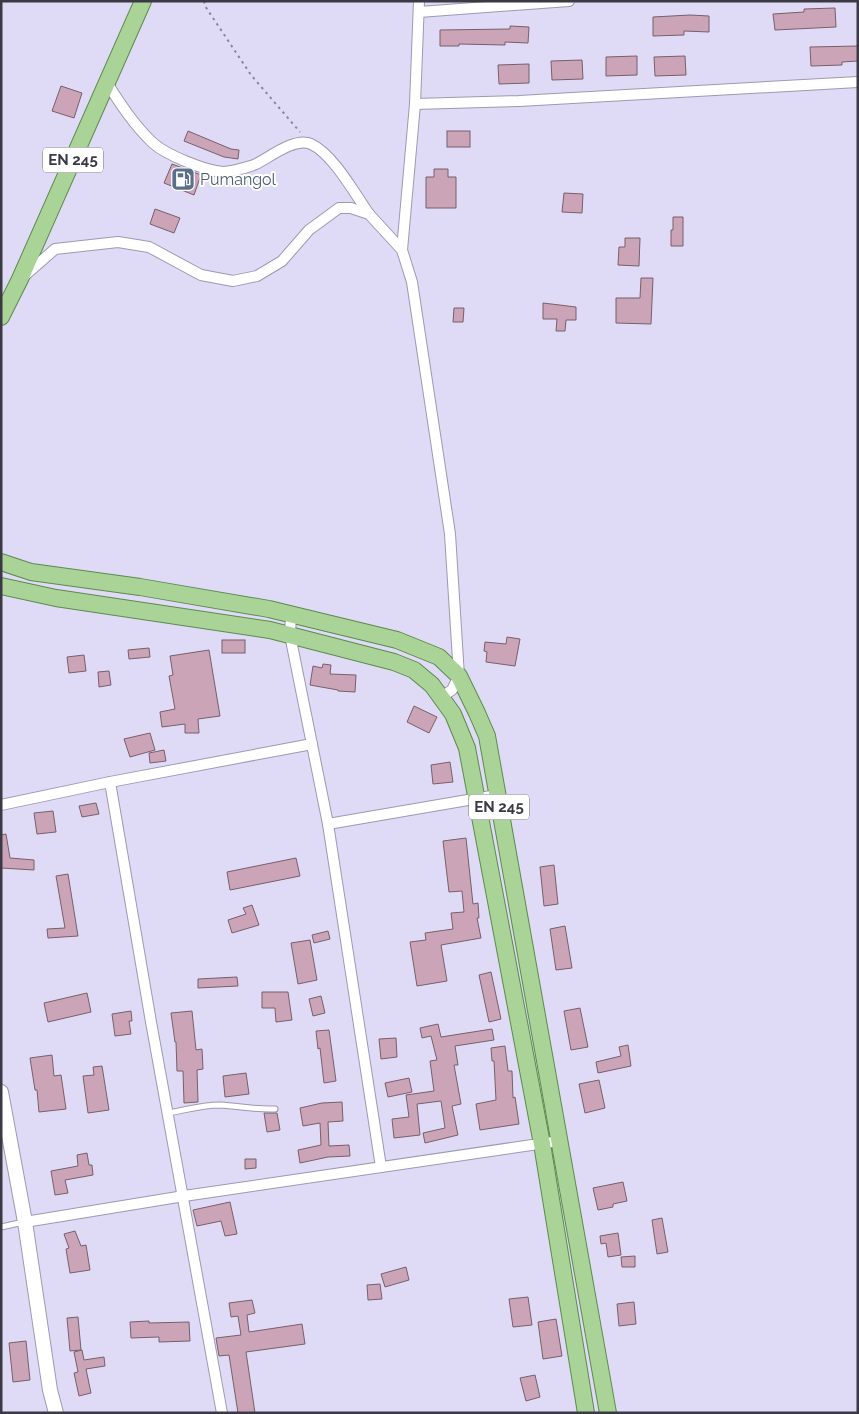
<svg xmlns="http://www.w3.org/2000/svg" width="859" height="1414" viewBox="0 0 859 1414" font-family="Raleway,sans-serif">
  <rect width="100%" height="100%" fill="#dfdbf6"/>
  <g fill="#cba5b7" stroke="#775f6b">
    <polygon points="835,8 836,27 775,30 773,14 804,12 804,9"/>
    <polygon points="690,15 709,16 709,32 684,31 684,35 653,36 653,17"/>
    <polygon points="510,26 529,27 528,43 505,42 505,45 459,44 459,46 440,46 440,30 510,29"/>
    <polygon points="858,46 858,61 842,62 842,65 811,66 810,47"/>
    <polygon points="637,56 637,75 606,76 606,57"/>
    <polygon points="685,56 686,75 655,76 654,57"/>
    <polygon points="582,60 583,79 552,80 551,61"/>
    <polygon points="529,64 529,83 499,84 498,65"/>
    <polygon points="61,86 82,93 74,118 52,111"/>
    <polygon points="188,131 231,149 239,150 238,159 224,157 184,141"/>
    <rect x="447" y="131" width="23" height="16"/>
    <polygon points="172,164 201,175 194,195 164,183"/>
    <polygon points="434,169 448,169 448,177 456,177 456,208 426,208 426,177 434,177"/>
    <polygon points="564,193 583,194 582,213 562,212"/>
    <polygon points="155,209 180,218 174,233 150,224"/>
    <polygon points="673,217 683,217 683,246 671,246 671,230 673,230"/>
    <polygon points="625,238 640,238 639,266 618,265 619,247 625,247"/>
    <polygon points="641,278 653,278 651,324 616,323 616,298 640,298"/>
    <polygon points="543,303 576,307 576,320 566,320 565,331 556,331 557,319 543,319"/>
    <polygon points="454,308 464,308 463,322 453,322"/>
    <polygon points="507,637 520,639 515,666 486,662 487,652 484,651 485,642 506,644"/>
    <rect x="222" y="640" width="23" height="13"/>
    <polygon points="149,648 150,657 129,659 128,650"/>
    <polygon points="209,650 220,716 198,719 199,733 185,733 185,724 162,727 160,712 175,709 169,676 173,675 170,656"/>
    <polygon points="84,655 86,671 69,673 67,657"/>
    <polygon points="323,664 331,665 330,674 356,675 355,692 338,691 338,690 310,685 313,666 322,668"/>
    <polygon points="109,671 111,685 99,687 98,672"/>
    <polygon points="414,706 437,717 429,733 407,722"/>
    <polygon points="150,733 155,750 130,757 124,739"/>
    <polygon points="164,750 166,761 150,763 149,753"/>
    <polygon points="450,762 453,782 433,784 431,765"/>
    <polygon points="96,803 99,814 82,817 79,806"/>
    <polygon points="53,811 56,832 37,834 34,813"/>
    <polygon points="6,834 10,858 34,860 34,870 1,868 1,835"/>
    <polygon points="466,838 473,904 478,903 479,918 477,918 481,938 441,945 447,981 417,986 410,942 426,940 425,933 453,929 451,913 464,912 462,891 449,892 443,841"/>
    <polygon points="296,858 300,876 230,890 227,872"/>
    <polygon points="554,865 558,904 544,906 540,867"/>
    <polygon points="68,874 78,936 48,938 47,929 65,928 56,876"/>
    <polygon points="252,905 259,925 232,933 228,920 246,914 243,908"/>
    <polygon points="565,926 572,968 556,970 550,929"/>
    <polygon points="328,931 330,939 314,943 312,935"/>
    <polygon points="310,940 317,980 298,984 291,943"/>
    <polygon points="491,972 501,1019 489,1022 479,975"/>
    <polygon points="237,977 238,986 198,988 198,979"/>
    <polygon points="262,992 288,992 292,1020 276,1022 275,1008 262,1008"/>
    <polygon points="87,993 91,1012 48,1022 44,1003"/>
    <polygon points="321,996 325,1013 313,1016 309,999"/>
    <polygon points="580,1008 588,1047 571,1050 564,1011"/>
    <polygon points="131,1011 132,1021 129,1021 131,1034 115,1036 112,1014"/>
    <polygon points="192,1011 196,1050 202,1049 203,1069 197,1070 198,1102 184,1103 183,1071 177,1071 176,1042 175,1042 171,1013"/>
    <polygon points="438,1024 441,1037 492,1029 494,1040 455,1046 458,1065 454,1065 461,1104 452,1106 458,1135 425,1143 423,1133 445,1128 441,1101 417,1104 420,1135 394,1138 392,1119 409,1117 406,1095 434,1091 430,1061 437,1060 431,1036 422,1038 420,1028"/>
    <polygon points="329,1030 336,1081 324,1083 320,1048 318,1049 316,1031"/>
    <polygon points="396,1038 397,1057 381,1059 379,1039"/>
    <polygon points="628,1045 631,1066 598,1073 596,1062 621,1056 619,1047"/>
    <polygon points="505,1046 508,1071 512,1071 513,1098 515,1097 519,1124 480,1130 476,1104 496,1100 494,1061 492,1061 491,1048"/>
    <polygon points="52,1055 54,1076 61,1075 66,1109 39,1112 37,1090 35,1090 30,1058"/>
    <polygon points="102,1066 109,1110 88,1113 83,1076 94,1075 93,1067"/>
    <polygon points="246,1073 249,1094 225,1097 223,1076"/>
    <polygon points="409,1078 412,1092 388,1097 385,1083"/>
    <polygon points="599,1080 605,1108 585,1113 579,1084"/>
    <polygon points="342,1102 343,1121 328,1122 329,1146 349,1145 350,1156 328,1157 300,1163 298,1150 321,1145 320,1123 303,1126 300,1108 322,1103"/>
    <polygon points="264,1113 277,1113 280,1130 267,1132"/>
    <polygon points="87,1153 89,1165 92,1165 93,1175 65,1180 68,1193 55,1195 51,1171 78,1166 77,1155"/>
    <polygon points="245,1159 256,1159 256,1168 245,1169"/>
    <polygon points="623,1182 627,1201 613,1204 613,1207 598,1210 593,1188"/>
    <polygon points="230,1202 237,1234 225,1236 221,1221 197,1226 193,1210"/>
    <polygon points="662,1218 668,1252 657,1254 652,1220"/>
    <polygon points="75,1231 81,1246 86,1245 90,1270 70,1273 66,1249 69,1248 64,1234"/>
    <polygon points="618,1233 621,1255 608,1257 606,1243 601,1244 600,1236"/>
    <polygon points="635,1256 635,1267 622,1267 621,1257"/>
    <polygon points="406,1267 409,1280 385,1287 381,1274"/>
    <polygon points="380,1284 382,1299 368,1300 367,1285"/>
    <polygon points="528,1297 532,1325 513,1327 509,1299"/>
    <polygon points="252,1300 255,1313 247,1315 249,1332 302,1324 305,1344 246,1352 255,1413 238,1413 229,1355 219,1356 216,1338 241,1335 238,1316 231,1317 229,1303"/>
    <polygon points="634,1302 636,1324 619,1326 617,1304"/>
    <polygon points="78,1317 81,1350 70,1351 67,1318"/>
    <polygon points="556,1319 562,1356 543,1359 538,1322"/>
    <polygon points="149,1321 149,1323 189,1322 190,1341 159,1342 159,1337 131,1338 130,1322"/>
    <polygon points="26,1341 30,1380 13,1382 9,1343"/>
    <polygon points="82,1350 84,1360 104,1357 105,1366 86,1369 91,1393 79,1396 74,1373 78,1372 74,1352"/>
    <polygon points="535,1375 540,1397 526,1401 520,1378"/>
  </g>
  <g fill="none" stroke-linecap="round" stroke-linejoin="round">
    <g stroke="#9d99b2" stroke-width="7">
      <g id="lane">
        <path d="M168,1113C185,1110 202,1105 220,1105C239,1106 256,1110 275,1109"/>
        <polyline points="1,1227 24,1222"/>
      </g>
    </g>
    <g stroke="#9d99b2" stroke-width="12">
      <g id="street">
        <polyline points="419,12 569,1"/>
        <path d="M107,83C121,105 134,125 153,143C166,155 206,171 223,172C230,172 249,167 256,164C270,157 295,137 311,144C333,154 355,194 369,214"/>
        <polyline points="415,104 519,101 858,82"/>
        <polyline points="402,250 415,104 419,1"/>
        <polyline points="23,277 55,249 118,242 149,247 201,275 233,281 257,276 282,261 309,230 339,208 351,208 369,214 402,250 412,282 450,534 459,676 452,690 441,697"/>
        <polyline points="291,614 290,635 328,824 381,1167"/>
        <polyline points="110,782 151,1022 222,1413"/>
        <polyline points="1,805 110,782 312,744"/>
        <polyline points="328,824 497,795"/>
        <polyline points="25,1222 184,1196 559,1141"/>
      </g>
    </g>
    <g stroke="#9d99b2" stroke-width="16">
      <polyline id="secondary" points="1,1092 25,1222 50,1390 56,1413"/>
    </g>
    <g stroke="#5d8a4d" stroke-width="18">
      <g id="primary">
        <polyline points="1,317 20,279 143,1"/>
        <polyline points="1,562 31,572 140,587 269,609 397,640 439,657 459,676 477,713 487,736 608,1413"/>
        <polyline points="1,586 56,598 270,630 394,662 414,670 432,685 453,714 467,748 542,1144 586,1413"/>
      </g>
    </g>
    <polyline stroke="#898698" stroke-width="2" stroke-dasharray="2.5 4" stroke-linecap="butt" points="204,1 205,6 251,75 300,132"/>
    <use href="#lane" stroke="#fff" stroke-width="5"/>
    <use href="#street" stroke="#fff" stroke-width="10"/>
    <use href="#secondary" stroke="#fff" stroke-width="14"/>
    <use href="#primary" stroke="#a9d397" stroke-width="16"/>
  </g>
  <defs>
    <g id="fuel-square" transform="scale(1.25)"><rect x="-9" y="-9" width="18" height="18" rx="4" fill="#5c6f8a" stroke="#fff"/><path d="M-5.5-6h7V0h2V4h1.3V-2.5L3-4.5l.8-.8L6-3V5H2.5V1h-1V6h-7ZM-4.2-4.7v3.2H.2V-4.7Z" fill="#fff"/></g>
  </defs>
  <g fill-rule="evenodd">
    <use href="#fuel-square" x="183" y="179"/>
  </g>
  <g text-anchor="middle" dominant-baseline="central" stroke-width="4" stroke-linejoin="round" paint-order="stroke">
    <g fill="#fff" stroke="#76747c" stroke-width="1">
      <rect x="43" y="147.5" width="60" height="25" rx="4"/>
      <rect x="469" y="794.5" width="60" height="25" rx="4"/>
    </g>
    <g font-size="15" font-weight="bold" fill="#3b3944">
      <text x="73" y="160">EN 245</text>
      <text x="499" y="807">EN 245</text>
    </g>
    <g font-size="16" fill="#4e5e75" stroke="#fff" text-anchor="start">
      <text x="200" y="179">Pumangol</text>
    </g>
  </g>
  <rect width="859" height="1414" fill="none" stroke="#3b3944" stroke-width="5"/>
</svg>
